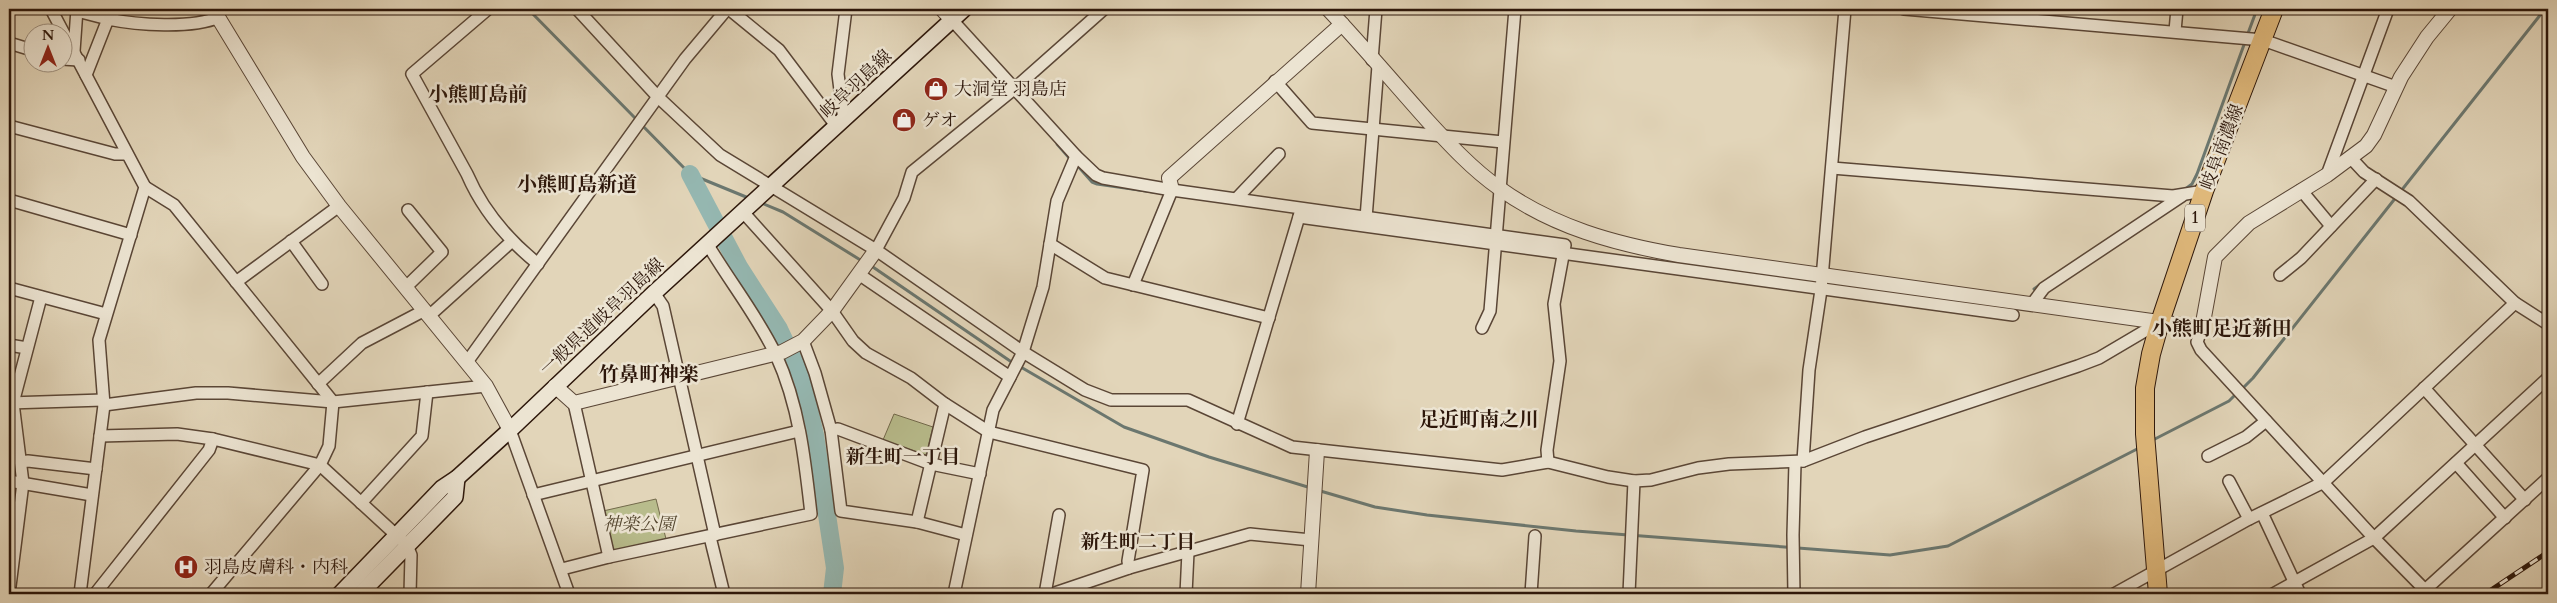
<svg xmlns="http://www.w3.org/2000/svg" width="2557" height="603" viewBox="0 0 2557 603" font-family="Cardo,'Noto Serif JP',serif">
  <rect width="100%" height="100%" fill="#e2d5b9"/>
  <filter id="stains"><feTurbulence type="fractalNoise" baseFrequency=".004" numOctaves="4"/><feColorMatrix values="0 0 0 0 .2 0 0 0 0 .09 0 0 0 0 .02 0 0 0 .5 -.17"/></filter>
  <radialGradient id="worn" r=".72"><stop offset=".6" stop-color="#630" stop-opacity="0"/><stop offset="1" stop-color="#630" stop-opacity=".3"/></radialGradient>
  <g fill="#b8bc8c" stroke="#72694b">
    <polygon points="894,414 933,427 926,455 883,440"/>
    <polygon points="656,499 666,539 613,551 603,511"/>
  </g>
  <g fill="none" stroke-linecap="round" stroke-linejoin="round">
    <g stroke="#6b776f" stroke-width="3">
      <polyline points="528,9 690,174 751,199"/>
      <polyline points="2247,36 2257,9"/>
      <polyline points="1057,144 1071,160"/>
      <polyline points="1076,164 1092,182 1097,184 1153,192"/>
      <polyline points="2184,190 2192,184 2197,174 2245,42"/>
      <polyline points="759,202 783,212 862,261"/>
      <polyline points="870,265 1013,363"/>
      <polyline points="2034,289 2041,284"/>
      <polyline points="1019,366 1124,427 1209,457 1311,488"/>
      <polyline points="2242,389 2253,378 2545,9"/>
      <polyline points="2151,441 2229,401 2237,393"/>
      <polyline points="1317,490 1375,507 1427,515 1576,531 1890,555 1948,546 2141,447"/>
    </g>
    <polyline stroke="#95b8b2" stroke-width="18" points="690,174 739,267 779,329 802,378 815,435 835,568 832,594"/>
    <g stroke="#5a4636" stroke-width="14">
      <g id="minor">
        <polyline points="51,9 145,187 99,340 104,405 80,594"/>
        <path d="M488,9L412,74L467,174C483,211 507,239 538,264"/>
        <polyline points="577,9 658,97 720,155 876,250 1023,352 1085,390 1111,400 1188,400 1292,447 1502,470 1548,462 1608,477 1634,481 1651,480 1698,468 1729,464 1803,461 1865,437 2078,366 2099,358 2160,322"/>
        <polyline points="729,9 779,50 837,127"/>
        <polyline points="1904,9 2263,40 2396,87"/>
        <polyline points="77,11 108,19"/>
        <polyline points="952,20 1076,156 1096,175 1103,178 1172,190 1565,245 1554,304 1560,361 1547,450 1548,462"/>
        <polyline points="2175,31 2177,9"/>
        <polyline points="9,43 32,50"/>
        <polyline points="74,51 77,9"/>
        <polyline points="62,59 79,60"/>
        <polyline points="1372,60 1376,9"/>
        <path d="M86,75L108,19C137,25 192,29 219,17"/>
        <polyline points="1275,81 1312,123 1503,142"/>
        <polyline points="844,121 838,74 846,9"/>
        <polyline points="9,126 115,154 127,154"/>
        <polyline points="2350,157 2364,172 2409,201 2515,303 2548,324"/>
        <polyline points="1832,168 2173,196 2204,191"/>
        <polyline points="2327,175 2388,9"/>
        <polyline points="145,187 174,205 333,402 329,446 320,465 211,594"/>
        <polyline points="2301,190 2331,226"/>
        <polyline points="1237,198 1279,154"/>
        <polyline points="9,200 131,235"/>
        <polyline points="743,212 832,311 853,341 866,353 911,378 945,404 917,522"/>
        <polyline points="1299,217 2013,315"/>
        <polyline points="1366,218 1378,66"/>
        <polyline points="291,241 322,284"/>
        <polyline points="1050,244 1105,278 1269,318"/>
        <polyline points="876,250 904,198 912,172 1014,89 1104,9"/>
        <polyline points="860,275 1010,377"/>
        <polyline points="2280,275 2301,258 2376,179"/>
        <polyline points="236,282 339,206"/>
        <polyline points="1133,285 1172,190"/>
        <polyline points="406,287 442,252 408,210"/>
        <polyline points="9,288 106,314"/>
        <polyline points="654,293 663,306 715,535"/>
        <polyline points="2032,304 2044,288 2182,196"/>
        <polyline points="429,316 511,242"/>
        <polyline points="1482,328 1490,311 1515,9"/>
        <polyline points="2202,328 2197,342 2201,350 2374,538 2429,594"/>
        <polyline points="803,341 815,373 831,430 841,511 917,522 966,535"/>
        <polyline points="9,345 27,348"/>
        <polyline points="467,362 685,59 727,9"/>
        <polyline points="318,384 362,343 425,310"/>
        <polyline points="2424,388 2525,500"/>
        <polyline points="9,403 103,400"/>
        <polyline points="574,403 609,557"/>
        <polyline points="945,404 989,432 1143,470 1128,561 1129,568"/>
        <polyline points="104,405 196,393 228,393 333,402 486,386"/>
        <polyline points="1237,424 1301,210"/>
        <polyline points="510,430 569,594"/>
        <polyline points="831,430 838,429 931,464 980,474"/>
        <polyline points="100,436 177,434 213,439"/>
        <polyline points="2208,456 2246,437 2266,421"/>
        <polyline points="1803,461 1809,370 1821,290 1845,9"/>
        <polyline points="21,462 28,461 96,469"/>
        <polyline points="2456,463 2505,518"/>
        <polyline points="9,481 92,495"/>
        <polyline points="2229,481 2249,519"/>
        <polyline points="533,495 799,431"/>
        <polyline points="361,503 422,436 427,392"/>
        <polyline points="2262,513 2300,594"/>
        <polyline points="710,537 724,594"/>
        <path d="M562,569L609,557L811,514C805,460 799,405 776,355C758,317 730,282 708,245"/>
        <polyline points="2425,590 2548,478"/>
        <polyline points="9,594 23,483 13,403 41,297"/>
        <polyline points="95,594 209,450 213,439 320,465 407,545 411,555 410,594"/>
        <polyline points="954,594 993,410 1023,352 1043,287 1057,201 1076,156"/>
        <polyline points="1045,594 1059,515"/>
        <polyline points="1052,594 1129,568 1250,534 1311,540"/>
        <polyline points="1186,594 1188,552"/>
        <polyline points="1531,594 1535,536"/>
        <polyline points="1629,594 1634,481"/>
        <polyline points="1794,594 1793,535 1795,463"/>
        <polyline points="2114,594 2249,519 2324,482 2515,303"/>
        <polyline points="2273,594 2374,538 2548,378"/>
      </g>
    </g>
    <g stroke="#5a4636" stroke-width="16">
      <g id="tertiary">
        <polyline points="213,9 303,157 339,206 486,386 510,430"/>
        <polyline points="942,9 952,20"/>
        <path d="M1328,9C1362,45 1394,83 1427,120C1449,144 1472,169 1499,188C1553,227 1615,244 1679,255L2202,328L2215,257L2249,223L2327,175L2366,146L2374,135L2401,77L2427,37L2450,9"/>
        <polyline points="1172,190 1169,178 1342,24"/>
        <polyline points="555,386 574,403 782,352 803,341 832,311 876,250"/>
        <polyline points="1308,594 1317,451"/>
      </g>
    </g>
    <g stroke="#2c160a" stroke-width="18">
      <g id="secondary">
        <polyline points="340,594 442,488 457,478 510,430 654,293 964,9"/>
        <polyline points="360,594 455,497 457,478"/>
      </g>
    </g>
    <g stroke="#2c160a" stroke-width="20">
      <polyline id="primary" points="2158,594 2145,434 2145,388 2151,354 2160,322 2204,191 2274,9"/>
    </g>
    <use href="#minor" stroke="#ece4d2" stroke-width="11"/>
    <use href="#tertiary" stroke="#ece4d2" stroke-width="14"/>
    <use href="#secondary" stroke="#ece4d2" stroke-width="15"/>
    <use href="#primary" stroke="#e1ba7c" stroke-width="18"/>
    <g stroke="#2c160a" stroke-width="5">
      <polyline id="rail" points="2485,594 2548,552"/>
    </g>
    <use href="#rail" stroke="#ece4d2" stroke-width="3" stroke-dasharray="9" stroke-linecap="butt"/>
  </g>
  <defs>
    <g id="shop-disc" transform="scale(1.25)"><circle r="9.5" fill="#8f2418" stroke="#ece4d2"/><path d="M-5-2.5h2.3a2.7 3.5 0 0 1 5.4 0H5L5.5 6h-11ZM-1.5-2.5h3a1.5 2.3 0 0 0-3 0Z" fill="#fff"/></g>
    <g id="hospital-disc" transform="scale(1.25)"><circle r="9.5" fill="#8f2418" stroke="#ece4d2"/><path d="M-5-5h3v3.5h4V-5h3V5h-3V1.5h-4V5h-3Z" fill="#fff"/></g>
  </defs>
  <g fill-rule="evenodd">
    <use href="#shop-disc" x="936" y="89"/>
    <use href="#shop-disc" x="904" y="120"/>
    <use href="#hospital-disc" x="186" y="567"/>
  </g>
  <g text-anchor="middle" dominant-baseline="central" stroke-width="5" stroke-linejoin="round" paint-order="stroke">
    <rect fill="#ece4d2" stroke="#665446" stroke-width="1" x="2185" y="204.5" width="20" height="27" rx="4"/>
    <g font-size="16" font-weight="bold" fill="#2c160a">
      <text x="2195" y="218">1</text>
    </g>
    <g font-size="18" fill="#2c160a" stroke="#ece4d2">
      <text transform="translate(856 84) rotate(-43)">岐阜羽島線</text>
      <text transform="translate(2222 147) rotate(-69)">岐阜南濃線</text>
      <text transform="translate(602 317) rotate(-43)">一般県道岐阜羽島線</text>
    </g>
    <g font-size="18" fill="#2c160a" stroke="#ece4d2" text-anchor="start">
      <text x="954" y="89">大洞堂 羽島店</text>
      <text x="922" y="120">ゲオ</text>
      <text x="204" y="567">羽島皮膚科・内科</text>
    </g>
    <g font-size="18" font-style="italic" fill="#564831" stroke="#ece4d2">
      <text x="639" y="524">神楽公園</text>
    </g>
    <g font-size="19" font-weight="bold" fill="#2c160a" stroke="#ece4d2">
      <text x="903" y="457">新生町一丁目</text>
      <text x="1138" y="542">新生町二丁目</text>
    </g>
    <g font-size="20" font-weight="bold" fill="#2c160a" stroke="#ece4d2">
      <text x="478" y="94">小熊町島前</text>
      <text x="577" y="184">小熊町島新道</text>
      <text x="2222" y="328">小熊町足近新田</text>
      <text x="649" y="374">竹鼻町神楽</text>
      <text x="1479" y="419">足近町南之川</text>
    </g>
  </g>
  <rect width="2557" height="603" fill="none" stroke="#e2d5b9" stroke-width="30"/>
  <rect x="10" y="10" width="2537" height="583" fill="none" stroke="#2c160a" stroke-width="2.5"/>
  <rect x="15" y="15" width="2527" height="573" fill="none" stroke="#2c160a"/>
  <g transform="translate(48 48)"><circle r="24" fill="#ece4d2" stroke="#9f9282"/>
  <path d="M0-4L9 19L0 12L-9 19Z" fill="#8f2418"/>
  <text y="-8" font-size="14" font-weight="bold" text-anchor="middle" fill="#2c160a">N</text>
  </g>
  <rect width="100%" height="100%" filter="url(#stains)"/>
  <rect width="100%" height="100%" fill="url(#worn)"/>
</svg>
